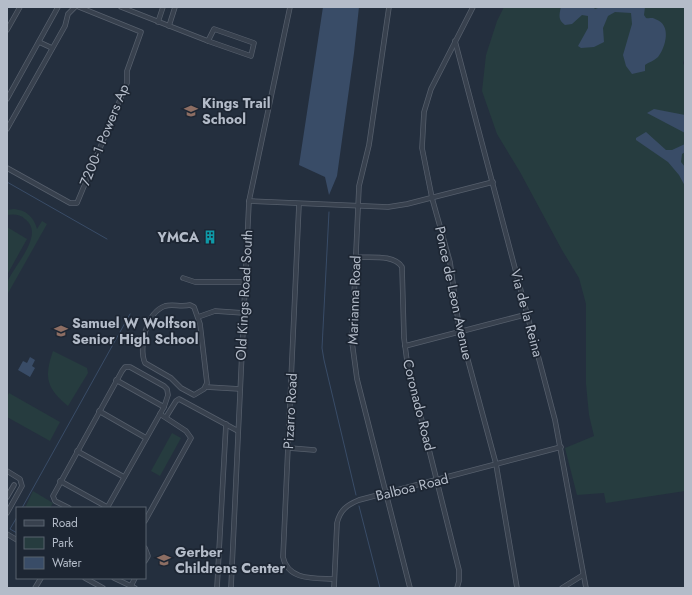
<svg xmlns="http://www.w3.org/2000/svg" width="692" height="595" viewBox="0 0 692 595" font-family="Jost,sans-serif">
  <rect width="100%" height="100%" fill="#242f3e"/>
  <g fill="#263c3f">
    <polygon points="504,7 685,7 685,57 683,63 685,67 685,491 606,503 604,493 577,495 565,448 594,436 589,415 586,384 586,304 579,278 562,250 520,172 497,134 482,91 486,55 497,21"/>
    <path d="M14,209C26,210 34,217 37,229L42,221L47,224L7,295C7,292 6,286 7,283C13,266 46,235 25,219C20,214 13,214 7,215V210Z"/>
    <polygon points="7,227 27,239 7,275"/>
    <path d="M53,351L87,368L88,373L68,406C46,388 44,377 53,351Z"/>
    <polygon points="9,393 60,422 50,441 7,417 7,397"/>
    <polygon points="172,433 181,438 160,476 151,471"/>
    <polygon points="33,491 53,503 50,508 25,508"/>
  </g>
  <g fill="#394c67">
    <polygon points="323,7 359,7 354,53 337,176 329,195 325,177 299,165"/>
    <path d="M561,7H593L595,9L601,7H645L644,15L646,18C650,19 652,17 655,19C672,24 666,47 658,57C654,61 649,62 645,65V71L632,74L626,66L623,55L632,24L631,13L615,12L608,16L603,28L604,42L594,47L581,48L578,46L588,28V16L582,15L572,24L565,25C558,20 559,15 561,7Z"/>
    <polygon points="654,109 685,115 685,133 647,113"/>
    <polygon points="646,132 666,150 672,150 685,144 685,152 682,154 681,162 685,167 685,186 679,175 668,162 636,140 636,138"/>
    <polygon points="30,357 35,360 32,366 35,368 30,377 18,370 23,361 27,363"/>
  </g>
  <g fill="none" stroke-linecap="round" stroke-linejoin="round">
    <g stroke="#394c67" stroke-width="1">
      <polyline points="7,182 107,239"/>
      <polyline points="329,212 322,348 324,360 356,495"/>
      <polyline points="359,506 380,588"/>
      <polyline points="22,508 130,314"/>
      <polyline points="17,517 10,529 17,533"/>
    </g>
    <g stroke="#565f6c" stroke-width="5.5">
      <g id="minor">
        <polyline points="121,7 208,41"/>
        <polyline points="389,7 369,145 359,186 352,342 357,379 410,588"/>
        <polyline points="473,7 431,89 424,112 422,148 432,198 450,262 459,327 496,464 517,588"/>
        <polyline points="158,22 163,7"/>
        <polyline points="169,26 175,7"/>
        <polygon points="214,29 254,43 251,56 208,41"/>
        <polyline points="7,30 20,7"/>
        <polyline points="455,41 555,420 586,588"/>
        <polyline points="39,42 52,48"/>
        <polyline points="7,99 58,7"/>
        <polyline points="7,129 65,26 68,14 75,7"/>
        <polyline points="7,168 70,203 77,203 127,83 127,71 141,32 79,7"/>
        <polyline points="249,201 388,207 407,204 493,182"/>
        <path d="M299,204L283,557C288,581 315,578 334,579"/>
        <path d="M356,257C370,258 394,254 402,267L404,338L407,361L459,570V581L457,588"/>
        <polyline points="183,278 195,282 245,282"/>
        <path d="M190,305L194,307L200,324L207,383L204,389L194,395L181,388L171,378L145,363C138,347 147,312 165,306C172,304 182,307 190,305Z"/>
        <polyline points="198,317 215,311 244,313"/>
        <polyline points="405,346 528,314"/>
        <polyline points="116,380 164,407"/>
        <polyline points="206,387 240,389"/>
        <polyline points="99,411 146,438"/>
        <polyline points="166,417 176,401 179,399 238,431"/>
        <polyline points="289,448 314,450"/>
        <polyline points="77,451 124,477"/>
        <polyline points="7,471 20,479 22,486 7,513"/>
        <polyline points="60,481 107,507"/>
        <polyline points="7,497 14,485"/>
        <polyline points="69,508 55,501 53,496 122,371 125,367 130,367 164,386 167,389 168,395 164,407 107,508"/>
        <polyline points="145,521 191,438 186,431 160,414"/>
        <polyline points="7,534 17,540"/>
        <polyline points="145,548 148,556 145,561"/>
        <polyline points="85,578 103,588"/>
        <polyline points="114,578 135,588"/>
        <polyline points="35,588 41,578"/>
        <polyline points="130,588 135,578"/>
        <polyline points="217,588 226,424"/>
        <polyline points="231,588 249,201 290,7"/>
        <path d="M334,588L337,523C340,510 347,505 359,500L561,447"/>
        <polyline points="562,588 583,575"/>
      </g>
    </g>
    <use href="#minor" stroke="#38414e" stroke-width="4"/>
  </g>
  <defs>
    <g id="school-bare" transform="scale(1.08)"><path d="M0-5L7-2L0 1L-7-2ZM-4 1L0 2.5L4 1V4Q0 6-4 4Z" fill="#8d6e63" stroke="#1d2633" stroke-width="2.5" paint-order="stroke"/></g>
    <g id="building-bare" transform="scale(1.08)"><path d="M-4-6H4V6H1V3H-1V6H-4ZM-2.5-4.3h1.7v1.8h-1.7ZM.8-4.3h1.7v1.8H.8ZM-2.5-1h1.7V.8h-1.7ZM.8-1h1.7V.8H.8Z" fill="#0f9aa8" stroke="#1d2633" stroke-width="2.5" paint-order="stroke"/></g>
  </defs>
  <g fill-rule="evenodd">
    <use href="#school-bare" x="191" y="111"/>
    <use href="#building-bare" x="210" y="237"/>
    <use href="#school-bare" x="61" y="331"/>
    <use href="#school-bare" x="164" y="560"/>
  </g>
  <g text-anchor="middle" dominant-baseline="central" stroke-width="3.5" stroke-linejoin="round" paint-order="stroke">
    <g font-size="14" font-weight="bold" fill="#b4bcc9" stroke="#1d2633" text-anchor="start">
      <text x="202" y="103">Kings Trail<tspan x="202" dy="16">School</tspan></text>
      <text x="199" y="237" text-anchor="end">YMCA</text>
      <text x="72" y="323">Samuel W Wolfson<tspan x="72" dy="16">Senior High School</tspan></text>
      <text x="175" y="552">Gerber<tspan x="175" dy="16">Childrens Center</tspan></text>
    </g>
    <g font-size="14" fill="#b4bcc9" stroke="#1d2633">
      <text transform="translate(104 135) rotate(-68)">7200-1 Powers Ap</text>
      <text transform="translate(454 293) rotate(78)">Ponce de Leon Avenue</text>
      <text transform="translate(244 295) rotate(-87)">Old Kings Road South</text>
      <text transform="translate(354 300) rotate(-88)">Marianna Road</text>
      <text transform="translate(527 313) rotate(75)">Via de la Reina</text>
      <text transform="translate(419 405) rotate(76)">Coronado Road</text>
      <text transform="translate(290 411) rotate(-87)">Pizarro Road</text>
      <text transform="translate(412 487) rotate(-14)">Balboa Road</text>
    </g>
  </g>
  <rect width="692" height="595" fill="none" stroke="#b4bcc9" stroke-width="16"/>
  <rect x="16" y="507" width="130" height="72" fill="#1d2633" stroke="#59626f"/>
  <rect x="24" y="520" width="20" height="6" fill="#38414e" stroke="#59626f"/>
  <text x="52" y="527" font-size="12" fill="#b4bcc9">Road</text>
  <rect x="24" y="537" width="20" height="12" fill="#263c3f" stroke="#59626f"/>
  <text x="52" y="547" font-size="12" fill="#b4bcc9">Park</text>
  <rect x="24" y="557" width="20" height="12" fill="#394c67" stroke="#59626f"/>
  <text x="52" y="567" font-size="12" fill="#b4bcc9">Water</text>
</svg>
